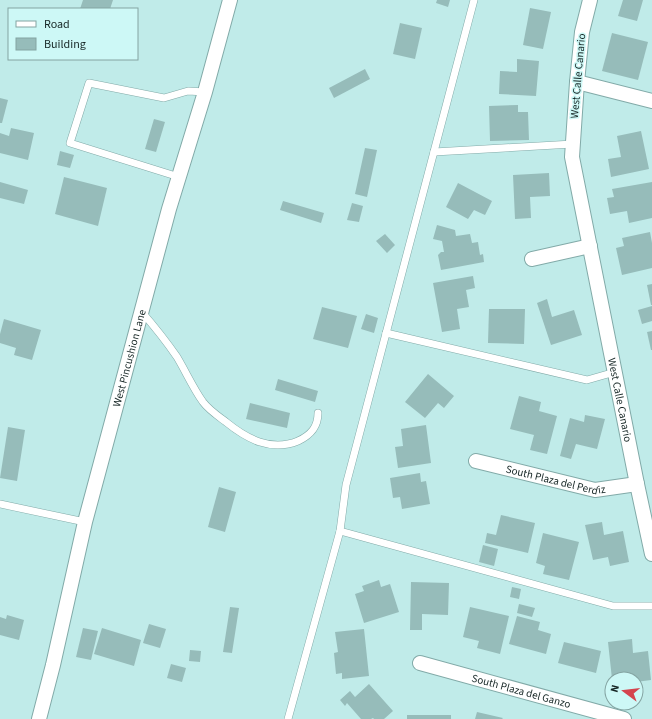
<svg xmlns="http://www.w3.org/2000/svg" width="652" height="719" viewBox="0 0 652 719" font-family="'Source Sans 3',sans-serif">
  <rect width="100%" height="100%" fill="#c0ebe9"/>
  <g fill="#96bcba">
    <polygon points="83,0 113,0 110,9 80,9"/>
    <polygon points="437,0 450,0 448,7 436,3"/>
    <polygon points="623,0 643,0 637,21 618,16"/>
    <polygon points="530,8 551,12 543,49 523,45"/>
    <polygon points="400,23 422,28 415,59 393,54"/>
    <polygon points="612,33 648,42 638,80 602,71"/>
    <polygon points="517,59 539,61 536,96 499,94 500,71 517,72"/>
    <polygon points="365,69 370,79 334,98 329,88"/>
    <polygon points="0,98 8,100 2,123 0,123"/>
    <polygon points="518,105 518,112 528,112 529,140 490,141 489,106"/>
    <polygon points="154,119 165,122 156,152 145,149"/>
    <polygon points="11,128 34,133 28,160 0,153 0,133 9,136"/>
    <polygon points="641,131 649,169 611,177 608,159 621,157 617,136"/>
    <polygon points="365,148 377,150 367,197 355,194"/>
    <polygon points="60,151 74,155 70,168 57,165"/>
    <polygon points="549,173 550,196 530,197 531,218 515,219 513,175"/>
    <polygon points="64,177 107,188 98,226 55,214"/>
    <polygon points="0,182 28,190 24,204 0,198"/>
    <polygon points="652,182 652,218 629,223 627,211 610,214 607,198 614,197 612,189"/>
    <polygon points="458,183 492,201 485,215 474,210 468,219 446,207"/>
    <polygon points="283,201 324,213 321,223 280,210"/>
    <polygon points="352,203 363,206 359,222 347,220"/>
    <polygon points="437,225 455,230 456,236 470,234 472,243 478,242 480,255 483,254 484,262 441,270 438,255 441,252 444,252 442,241 433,239"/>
    <polygon points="650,232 652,243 652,268 622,275 616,248 624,246 622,238"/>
    <polygon points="385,234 395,245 387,253 376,241"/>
    <polygon points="473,276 475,288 466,290 469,307 457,309 460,329 442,332 433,283"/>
    <polygon points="652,284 652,305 651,305 647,285"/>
    <polygon points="547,299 552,317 574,310 582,335 551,345 537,303"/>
    <polygon points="652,306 652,321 642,324 638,310"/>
    <polygon points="322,307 357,316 348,348 313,339"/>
    <polygon points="489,309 525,309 524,344 488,343"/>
    <polygon points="366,314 378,318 374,333 361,329"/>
    <polygon points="4,319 41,330 32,360 14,355 16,348 0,343 0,334"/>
    <polygon points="652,331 652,350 651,350 647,332"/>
    <polygon points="428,374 454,396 444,408 438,403 425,418 405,402"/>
    <polygon points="278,379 318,391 315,402 275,390"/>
    <polygon points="519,396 541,402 539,411 557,416 547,454 530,450 534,435 510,429"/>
    <polygon points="250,403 290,413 287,428 246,419"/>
    <polygon points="585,415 605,419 597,449 576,444 571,459 560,456 570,418 584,422"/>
    <polygon points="426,425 431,463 398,468 395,447 403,446 401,429"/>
    <polygon points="8,427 25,430 17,481 0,478"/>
    <polygon points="420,473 421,482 426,481 430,504 402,509 400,497 393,498 390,478"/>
    <polygon points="219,487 236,492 225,532 208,527"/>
    <polygon points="501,515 535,523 528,553 485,543 487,533 496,535"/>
    <polygon points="602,522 604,535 623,531 629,562 610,566 608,557 593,560 585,525"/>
    <polygon points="543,533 579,542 569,580 543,574 545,566 536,563"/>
    <polygon points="483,545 498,549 494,566 479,562"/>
    <polygon points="379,580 381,587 390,584 399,612 364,623 355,594 364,591 362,586"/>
    <polygon points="411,582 449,583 448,615 422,614 422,630 410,630"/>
    <polygon points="512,587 521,589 519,599 510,597"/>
    <polygon points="519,604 535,608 532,617 517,613"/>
    <polygon points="230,607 239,608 232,653 223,652"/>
    <polygon points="470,607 509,616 500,654 477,648 479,641 463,637"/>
    <polygon points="7,615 24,620 19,640 0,635 0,617 6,619"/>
    <polygon points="517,616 540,622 538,630 551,634 546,654 509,644"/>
    <polygon points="149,624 166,629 160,648 143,643"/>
    <polygon points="83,628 98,631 91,660 76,657"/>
    <polygon points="102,628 141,640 134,666 94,654"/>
    <polygon points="364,629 369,676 342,679 342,673 336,674 334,653 338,652 335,632"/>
    <polygon points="632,639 633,653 648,651 651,680 636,682 636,679 612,679 608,642"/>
    <polygon points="564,642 601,651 596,673 558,663"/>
    <polygon points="190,650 201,651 200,662 189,661"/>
    <polygon points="171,664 186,668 182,682 167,678"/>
    <polygon points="369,684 393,711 384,719 374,719 373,718 371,719 361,719 347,703 345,706 340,700 350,691 355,697"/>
    <polygon points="477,712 503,718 502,719 475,719"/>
    <rect x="407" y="715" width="44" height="4"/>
  </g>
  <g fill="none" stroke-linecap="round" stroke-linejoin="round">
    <g stroke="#82aaa8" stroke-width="8">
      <g id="lane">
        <polyline points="434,152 573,144"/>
        <polyline points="179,177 70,143 89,83 164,98 188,91 205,92"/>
        <path d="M141,311C154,326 166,341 177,357C186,372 193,388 203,402C209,410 218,416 226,422C247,439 271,452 298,441C311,435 318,427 318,413"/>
        <polyline points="386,333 587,380 615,372"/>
        <polyline points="0,504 85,522"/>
        <polyline points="340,531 613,606 652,606"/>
        <polyline points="288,719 340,531 346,485 474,0"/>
      </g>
    </g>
    <g stroke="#82aaa8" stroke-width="16">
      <g id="street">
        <path id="s1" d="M590,0L582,32L577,82L572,157L637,484L652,554"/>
        <polyline points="577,82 652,101"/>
        <polyline points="532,259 590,246"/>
        <path id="s2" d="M476,461L595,490L637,484"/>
        <path id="s3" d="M420,663L624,719"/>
        <path id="s4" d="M39,719L53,665L85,522L169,209L205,92L230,0"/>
      </g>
    </g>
    <use href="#lane" stroke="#fff" stroke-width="7"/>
    <use href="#street" stroke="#fff" stroke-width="14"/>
  </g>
  <g text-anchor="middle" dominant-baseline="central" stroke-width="3" stroke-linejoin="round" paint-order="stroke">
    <g font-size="11" fill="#162625" stroke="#cdf8f6">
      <text transform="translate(578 76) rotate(-85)">West Calle Canario</text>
      <text stroke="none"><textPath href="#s4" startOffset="372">West Pincushion Lane</textPath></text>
      <text stroke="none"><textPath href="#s1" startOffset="406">West Calle Canario</textPath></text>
      <text stroke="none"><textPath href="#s2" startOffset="82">South Plaza del Perdiz</textPath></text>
      <text stroke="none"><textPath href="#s3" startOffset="105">South Plaza del Ganzo</textPath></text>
    </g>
  </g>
  <rect x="8" y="8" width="130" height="52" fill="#cdf8f6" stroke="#84a4a2"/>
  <rect x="16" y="21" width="20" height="6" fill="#ffffff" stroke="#84a4a2"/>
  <text x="44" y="28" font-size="12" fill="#162625">Road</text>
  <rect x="16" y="38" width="20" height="12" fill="#96bcba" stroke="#84a4a2"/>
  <text x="44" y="48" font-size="12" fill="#162625">Building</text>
  <g transform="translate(624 691) rotate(285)"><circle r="19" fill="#cdf8f6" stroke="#84a4a2"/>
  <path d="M0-3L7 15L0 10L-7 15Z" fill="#d4444e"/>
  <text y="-6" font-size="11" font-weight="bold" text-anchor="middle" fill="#162625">N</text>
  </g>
</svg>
